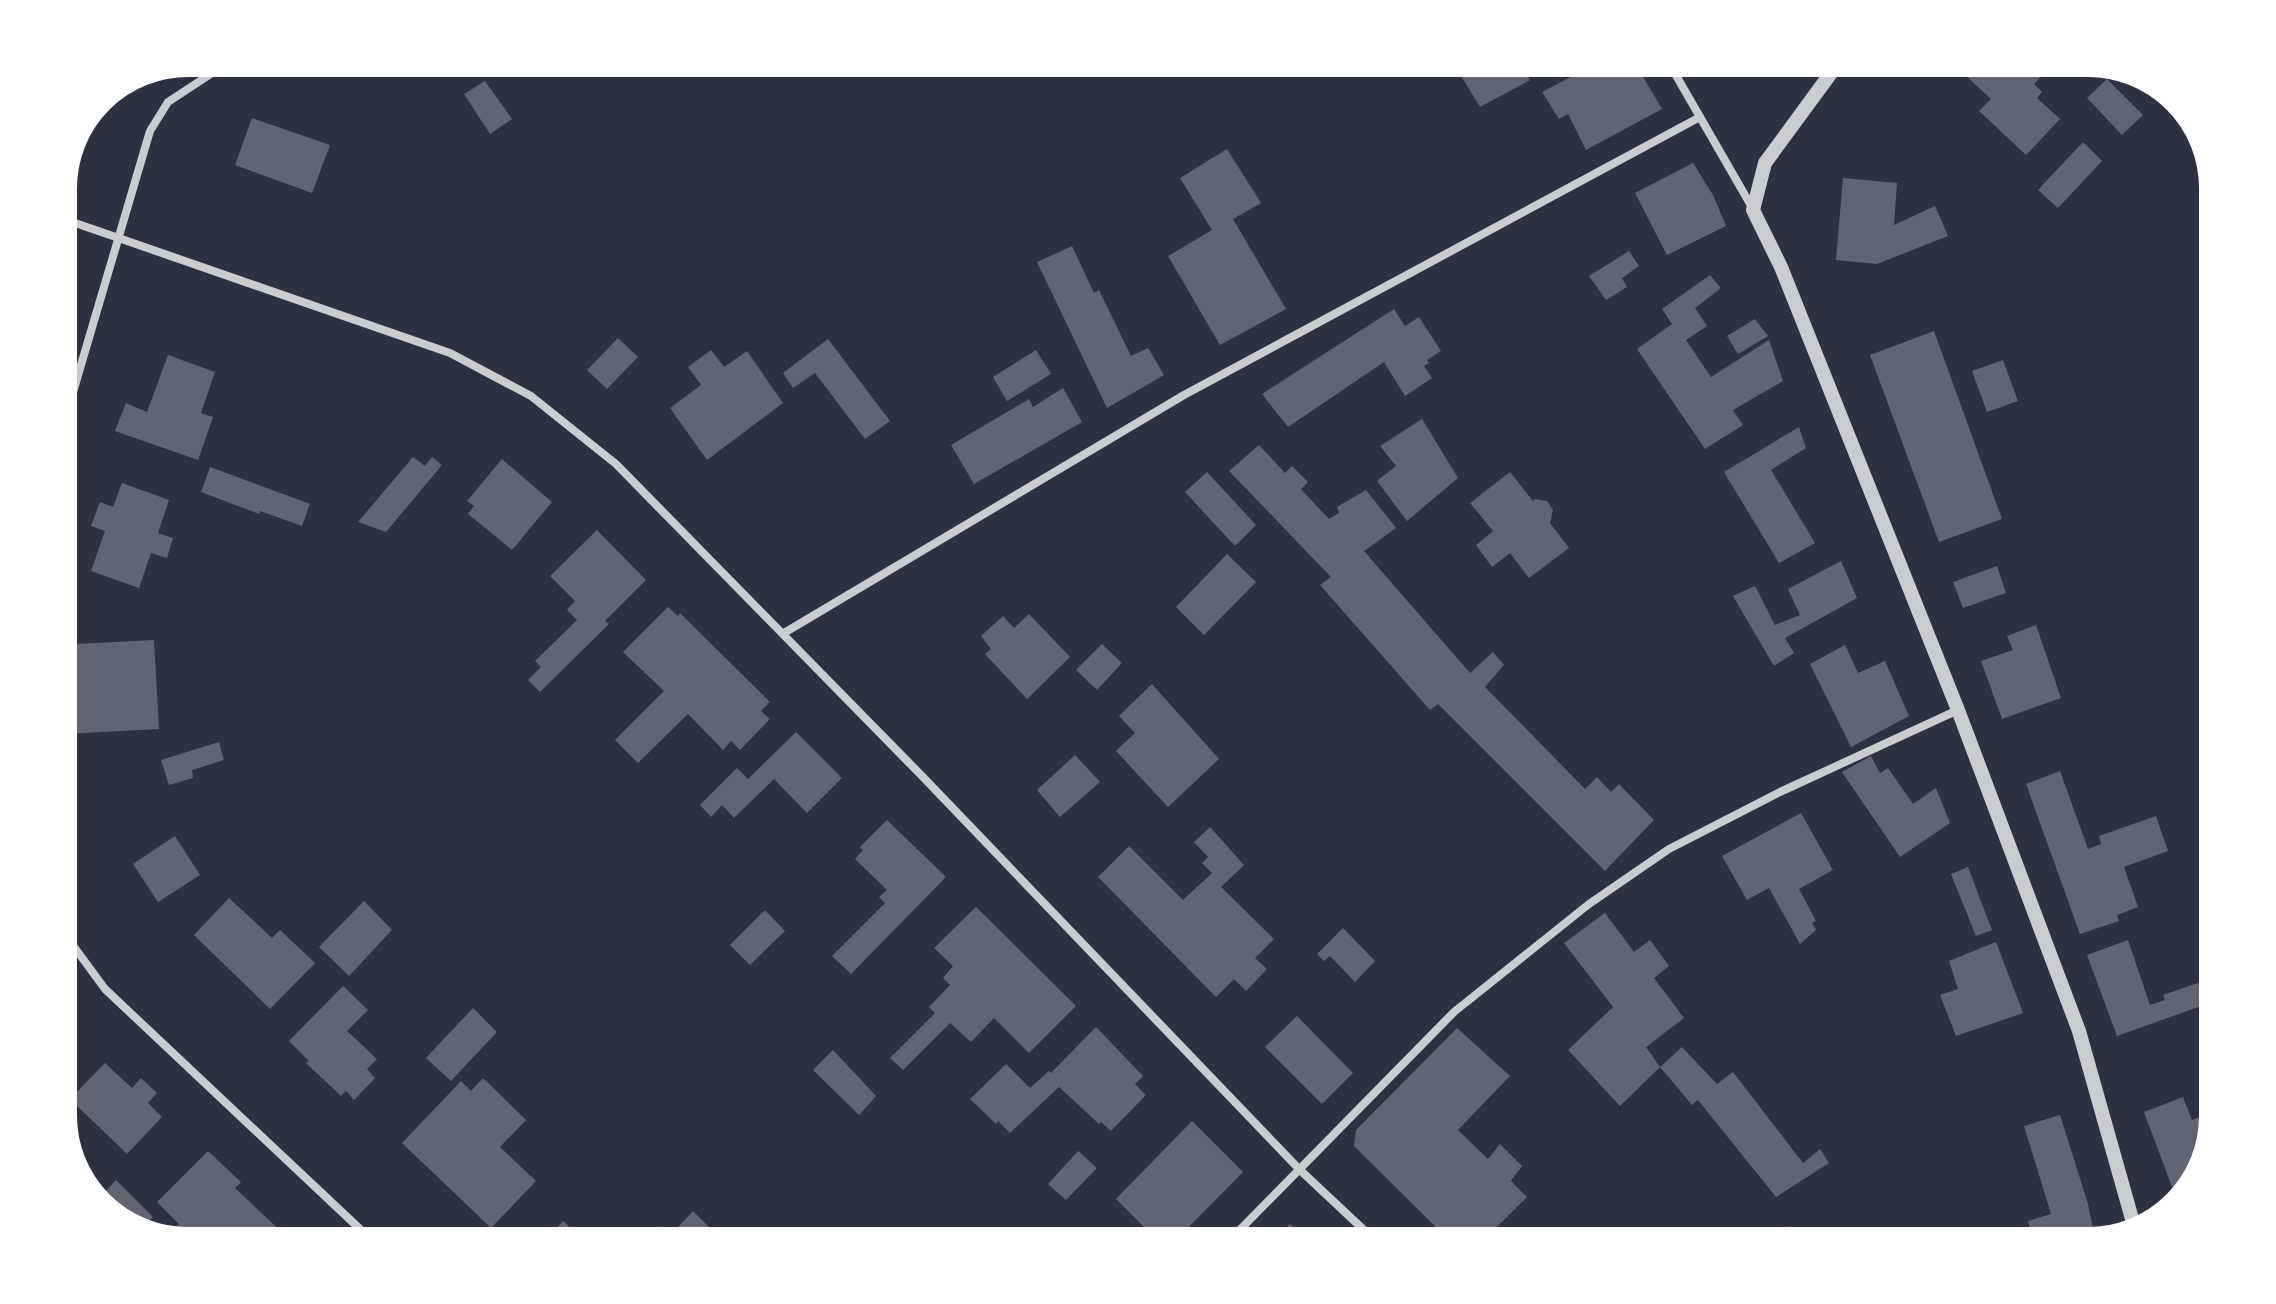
<svg xmlns="http://www.w3.org/2000/svg" width="2276" height="1304" viewBox="0 0 2276 1304" font-family="Raleway,sans-serif">
  <rect width="100%" height="100%" fill="#2d3142"/>
  <g fill="#626471">
    <polygon points="377,58 410,58 389,74"/>
    <polygon points="1456,58 1516,58 1530,80 1480,107 1452,61"/>
    <polygon points="1607,58 1632,58 1662,109 1586,150 1568,114 1559,119 1542,92"/>
    <polygon points="1977,58 2040,58 2050,67 2034,84 2042,92 2037,98 2060,119 2026,155 1979,111 1991,99 1963,73"/>
    <polygon points="2107,79 2143,115 2122,135 2087,98"/>
    <polygon points="485,81 512,119 490,134 464,94"/>
    <polygon points="252,118 330,145 312,193 235,165"/>
    <polygon points="2083,142 2102,161 2058,208 2038,190"/>
    <polygon points="1227,149 1261,203 1233,219 1286,309 1220,345 1168,256 1212,230 1180,178"/>
    <polygon points="1693,163 1713,195 1726,226 1667,255 1635,193"/>
    <polygon points="1843,178 1897,183 1894,225 1935,206 1948,236 1877,264 1836,260"/>
    <polygon points="1072,246 1094,293 1099,290 1131,356 1148,348 1164,375 1107,408 1037,262"/>
    <polygon points="1629,251 1639,266 1622,278 1627,287 1606,300 1589,276"/>
    <polygon points="1710,275 1721,288 1695,308 1707,326 1686,340 1711,377 1769,340 1783,381 1733,410 1743,425 1705,449 1637,349 1672,324 1662,309"/>
    <polygon points="1394,309 1405,326 1419,317 1441,351 1427,360 1429,363 1424,366 1432,378 1405,396 1384,362 1288,427 1262,394"/>
    <polygon points="1755,319 1768,336 1738,354 1727,336"/>
    <polygon points="1934,331 2002,519 1939,542 1870,355"/>
    <polygon points="618,338 638,357 607,389 587,370"/>
    <polygon points="828,339 890,421 865,439 815,373 793,388 783,373"/>
    <polygon points="711,350 724,367 747,351 783,403 707,460 670,408 701,385 688,367"/>
    <polygon points="1036,350 1051,374 1007,401 993,377"/>
    <polygon points="168,355 215,372 201,413 213,417 198,460 115,431 126,403 147,412"/>
    <polygon points="2003,360 2018,401 1987,412 1972,371"/>
    <polygon points="1063,388 1082,422 974,484 951,445 1029,399 1033,407"/>
    <polygon points="1422,419 1458,478 1407,521 1377,481 1396,466 1380,446"/>
    <polygon points="1799,427 1806,448 1771,470 1815,543 1779,563 1724,472"/>
    <polygon points="1259,445 1285,473 1292,466 1308,482 1301,489 1329,519 1339,513 1337,507 1366,490 1396,528 1364,551 1470,673 1493,652 1504,665 1485,687 1585,789 1597,777 1611,792 1619,784 1654,820 1605,871 1438,704 1430,710 1320,585 1331,577 1229,471"/>
    <polygon points="413,457 425,466 432,457 442,465 386,532 358,522"/>
    <polygon points="502,459 552,502 512,550 468,514 474,506 467,501"/>
    <polygon points="210,467 310,504 302,526 260,511 259,514 201,492"/>
    <polygon points="1207,472 1256,525 1235,546 1185,492"/>
    <polygon points="1510,472 1533,501 1535,499 1547,501 1553,510 1550,523 1569,548 1529,578 1510,553 1492,567 1476,545 1493,531 1470,503"/>
    <polygon points="122,483 169,500 158,533 173,538 167,558 151,553 139,588 91,571 105,531 91,526 100,502 113,507"/>
    <polygon points="597,530 646,580 605,621 609,624 540,692 528,680 541,667 535,661 577,620 567,610 575,601 550,576"/>
    <polygon points="1227,554 1256,582 1204,635 1176,607"/>
    <polygon points="1841,561 1857,598 1785,638 1794,653 1774,666 1733,596 1755,586 1775,625 1800,615 1788,589"/>
    <polygon points="1997,566 2006,593 1963,608 1953,582"/>
    <polygon points="668,607 678,616 680,613 770,702 761,711 770,719 740,750 731,741 723,750 688,714 638,763 615,740 664,691 623,652"/>
    <polygon points="1029,614 1070,657 1027,699 985,654 991,649 981,636 1003,616 1014,628"/>
    <polygon points="2036,625 2061,698 2002,719 1981,661 2013,650 2007,636"/>
    <polygon points="154,640 159,729 64,734 61,696 77,695 75,644"/>
    <polygon points="1102,644 1122,663 1097,690 1076,670"/>
    <polygon points="1845,645 1858,673 1885,661 1909,716 1851,747 1810,664"/>
    <polygon points="1152,684 1219,759 1168,807 1116,751 1135,733 1119,716"/>
    <polygon points="796,732 842,778 807,813 774,779 734,818 722,805 711,817 700,805 737,768 748,779"/>
    <polygon points="219,742 224,760 192,770 193,778 169,785 161,760"/>
    <polygon points="1075,755 1100,782 1060,817 1037,790"/>
    <polygon points="1871,756 1880,773 1888,768 1913,804 1936,788 1950,823 1900,857 1842,772"/>
    <polygon points="2060,771 2088,849 2101,844 2099,836 2156,816 2168,851 2124,867 2138,907 2117,915 2119,921 2080,934 2026,784"/>
    <polygon points="1801,813 1833,870 1799,889 1816,921 1812,923 1816,930 1800,944 1769,888 1747,900 1722,856"/>
    <polygon points="887,820 946,877 851,974 832,956 885,903 879,897 887,890 855,859 863,850 860,847"/>
    <polygon points="1210,827 1244,865 1221,887 1274,939 1255,958 1267,969 1246,991 1234,979 1216,997 1098,877 1129,846 1183,900 1212,873 1202,863 1208,857 1194,842"/>
    <polygon points="175,836 200,875 158,902 133,864"/>
    <polygon points="1968,867 1992,930 1976,936 1951,874"/>
    <polygon points="229,898 272,938 280,930 315,963 270,1009 194,935"/>
    <polygon points="364,901 392,930 349,976 319,947"/>
    <polygon points="976,907 1076,1006 1029,1053 994,1018 971,1042 950,1023 903,1070 890,1058 935,1013 929,1007 950,985 943,978 953,966 934,948"/>
    <polygon points="765,910 785,931 750,965 730,945"/>
    <polygon points="1605,913 1634,952 1650,940 1669,966 1654,978 1684,1018 1646,1047 1660,1067 1620,1106 1568,1050 1613,1007 1564,943"/>
    <polygon points="1343,928 1375,961 1355,982 1330,956 1324,961 1317,954"/>
    <polygon points="2128,940 2150,1005 2165,1000 2163,995 2218,976 2218,1000 2117,1036 2087,955"/>
    <polygon points="1996,942 2023,1013 1956,1036 1940,995 1958,989 1949,961"/>
    <polygon points="343,986 368,1010 347,1031 377,1059 367,1069 375,1078 354,1100 346,1091 341,1096 306,1063 309,1061 289,1041"/>
    <polygon points="473,1008 497,1032 451,1081 426,1058"/>
    <polygon points="1297,1016 1353,1073 1322,1104 1265,1047"/>
    <polygon points="1096,1027 1143,1076 1135,1084 1146,1095 1111,1131 1101,1122 1099,1124 1059,1087 1010,1133 998,1121 996,1124 970,1099 1006,1064 1030,1088 1049,1071 1051,1073"/>
    <polygon points="1457,1028 1510,1076 1458,1130 1488,1159 1500,1144 1522,1166 1511,1181 1527,1197 1478,1246 1455,1246 1354,1146 1356,1130"/>
    <polygon points="1682,1047 1717,1084 1733,1072 1803,1163 1820,1149 1829,1163 1776,1197 1698,1100 1692,1105 1660,1067"/>
    <polygon points="833,1050 876,1096 859,1115 813,1070"/>
    <polygon points="105,1063 132,1088 141,1078 157,1093 148,1103 162,1117 127,1154 70,1099"/>
    <polygon points="483,1078 526,1120 500,1147 536,1181 491,1228 402,1143 461,1081 471,1091"/>
    <polygon points="2183,1097 2192,1120 2200,1117 2210,1145 2202,1150 2206,1160 2201,1181 2178,1203 2144,1112"/>
    <polygon points="2060,1115 2088,1204 2096,1244 2024,1246 2034,1243 2028,1221 2051,1214 2024,1126"/>
    <polygon points="1192,1121 1243,1172 1170,1246 1127,1246 1145,1228 1116,1199"/>
    <polygon points="208,1151 241,1182 235,1188 286,1236 276,1246 224,1246 207,1229 188,1246 172,1232 179,1224 157,1202"/>
    <polygon points="1078,1151 1097,1168 1066,1200 1048,1184"/>
    <polygon points="116,1180 153,1217 137,1232 123,1229 96,1202"/>
    <polygon points="693,1211 728,1246 639,1246 658,1226 668,1238"/>
    <polygon points="563,1221 588,1244 596,1236 606,1246 540,1246"/>
    <polygon points="1290,1224 1312,1246 1268,1246"/>
    <polygon points="1791,1226 1804,1241 1798,1246 1765,1246"/>
  </g>
  <g fill="none" stroke-linecap="round" stroke-linejoin="round">
    <g stroke="#caccd0" stroke-width="8">
      <polyline points="1666,58 1753,209"/>
      <polyline points="58,217 450,353 531,396 616,464 922,776 1300,1170 1381,1246"/>
      <polyline points="58,443 150,131 168,102 235,58"/>
      <polyline points="784,633 1184,395 1700,117"/>
      <polyline points="58,925 105,989 378,1246"/>
      <polyline points="1224,1246 1454,1012 1589,904 1669,849 1780,792 1958,710"/>
    </g>
    <polyline stroke="#caccd0" stroke-width="14" points="1842,58 1765,163 1753,210 1781,267 1958,710 2079,1031 2136,1233"/>
  </g>
  <path d="M0 0H2276V1304H0ZM188 72H2088A116 116 0 0 1 2204 188V1116A116 116 0 0 1 2088 1232H188A116 116 0 0 1 72 1116V188A116 116 0 0 1 188 72Z" fill="#fff" fill-rule="evenodd"/>
  <path fill="none" stroke="#fff" stroke-width="10" d="M188 72H2088A116 116 0 0 1 2204 188V1116A116 116 0 0 1 2088 1232H188A116 116 0 0 1 72 1116V188A116 116 0 0 1 188 72Z"/>
</svg>
